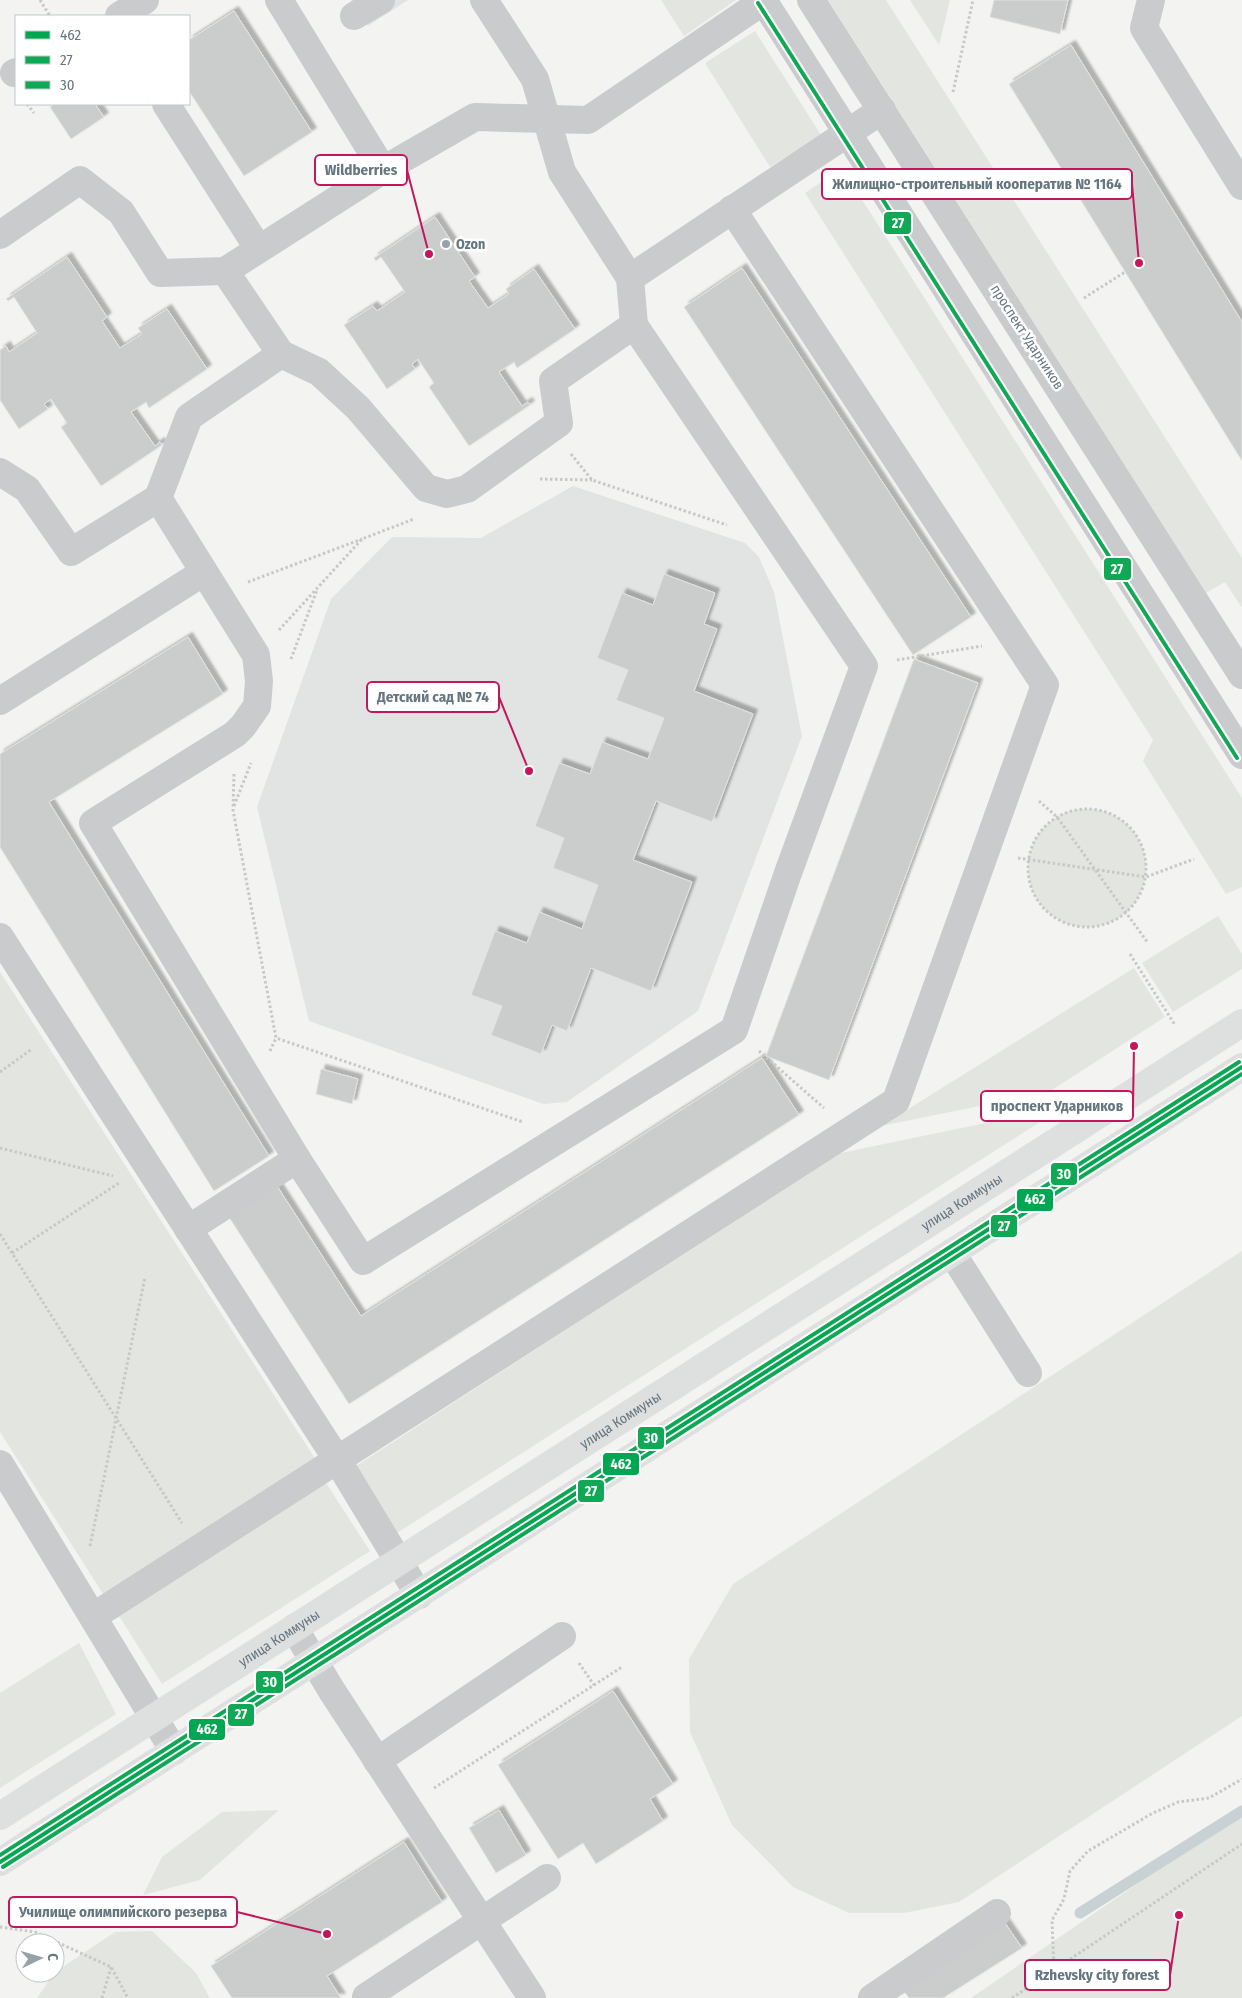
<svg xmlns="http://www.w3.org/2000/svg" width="1242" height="1998" viewBox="0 0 1242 1998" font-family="'Fira Sans Condensed',sans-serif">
  <defs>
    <filter id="shadow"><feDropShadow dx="4.5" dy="-4.5" stdDeviation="1" flood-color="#0004"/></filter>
  </defs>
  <rect width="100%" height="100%" fill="#f3f3f2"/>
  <g fill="#e2e3e3">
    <polygon points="351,0 408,0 368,26"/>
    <polygon points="573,486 745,543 759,557 774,592 802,736 698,1011 567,1102 543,1104 309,1021 257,807 331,599 392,537 481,538"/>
  </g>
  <g fill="#e3e6e0">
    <polygon points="661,0 736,0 684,36"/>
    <polygon points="828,0 886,0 1242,558 1242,608 1225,582 1206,593"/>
    <polygon points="910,0 950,0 939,45"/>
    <polygon points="755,31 821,135 770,167 705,63"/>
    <polygon points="842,168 1242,798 1242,887 1226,894 1143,761 1153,740 805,193"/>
    <circle cx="1087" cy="868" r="59"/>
    <polygon points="1218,916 1242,954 1242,969 1173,1012 1142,963"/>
    <polygon points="1134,968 1165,1017 1049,1092 881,1126"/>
    <polygon points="0,972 316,1460 103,1594 0,1432"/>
    <polygon points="1051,1115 397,1533 356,1466 836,1154 1019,1116"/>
    <polygon points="1242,1251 1242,1716 959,1902 904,1913 849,1913 793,1887 732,1825 690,1732 689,1659 733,1584"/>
    <polygon points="326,1483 370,1551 162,1684 119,1616"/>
    <polygon points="79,1643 116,1714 0,1788 0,1693"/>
    <polygon points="279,1810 200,1880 143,1895 162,1857 222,1812"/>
    <polygon points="1242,1812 1242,1998 971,1998"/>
    <polygon points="152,1931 196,1973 210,1998 37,1998 55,1972 115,1932"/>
  </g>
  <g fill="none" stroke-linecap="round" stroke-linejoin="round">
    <polyline stroke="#c8d1d3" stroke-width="11" points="1080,1913 1242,1811"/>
  </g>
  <g fill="#cbcdcd" stroke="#e2e2e2" filter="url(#shadow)">
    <polygon points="994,0 1068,0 1060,34 990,17"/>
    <polygon points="234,11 312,132 244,176 189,91 189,40"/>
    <polygon points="1071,45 1242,322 1242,461 1009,84"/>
    <polygon points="55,104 95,104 104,117 71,139 50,107"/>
    <polygon points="435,217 475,277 469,281 488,308 509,294 506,289 534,269 575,329 517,368 514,362 499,372 522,406 528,402 530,405 469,446 429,387 434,383 418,359 412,364 415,369 387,389 344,325 373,306 377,311 405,292 381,257 376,261 374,258"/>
    <polygon points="67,257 107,317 102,321 120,348 142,334 138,328 167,309 207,369 149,408 146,402 131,412 155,446 160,442 162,445 101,486 61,427 67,423 51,399 44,404 48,409 19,429 0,400 0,350 6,346 9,352 37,333 14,297 8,301 6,299"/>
    <polygon points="742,268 971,617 913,655 684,307"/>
    <polygon points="664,574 715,593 704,624 717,629 694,691 753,714 712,822 656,801 633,860 692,882 651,991 591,968 567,1031 552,1025 541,1054 491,1035 502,1006 471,995 495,931 527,943 539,912 582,929 598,885 553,868 564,838 535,826 559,763 590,774 602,742 648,759 664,718 616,700 628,670 597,658 622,593 653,605"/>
    <polygon points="188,637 223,694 49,802 269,1156 214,1191 0,847 0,754"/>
    <polygon points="914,659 978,683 829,1080 766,1056"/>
    <polygon points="762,1058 799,1115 349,1404 229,1217 277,1186 361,1316"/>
    <polygon points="321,1069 358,1079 352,1104 316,1094"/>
    <polygon points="613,1691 673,1784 650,1799 663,1821 596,1864 583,1843 558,1859 498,1765"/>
    <polygon points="499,1810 526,1855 496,1873 469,1828"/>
    <polygon points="404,1842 442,1902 327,1976 341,1998 232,1998 211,1966"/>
    <polygon points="1005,1923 1022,1948 943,1998 909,1998 903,1990"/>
  </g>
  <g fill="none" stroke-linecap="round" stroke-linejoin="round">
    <g stroke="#c7c8c8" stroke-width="3" stroke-dasharray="2.5 2.5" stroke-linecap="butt">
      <polyline points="40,0 50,16"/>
      <polyline points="953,92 973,0"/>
      <polyline points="27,104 34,113"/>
      <polyline points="1019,195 1061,169"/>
      <polyline points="1084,298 1125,272"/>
      <polyline points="571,454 592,480 727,525"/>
      <polyline points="540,479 592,480"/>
      <polyline points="248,582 362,539"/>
      <polyline points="279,630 362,539 414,519"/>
      <polyline points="291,659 317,590"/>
      <polyline points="897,660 982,646"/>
      <polyline points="234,774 233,810 276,1038 523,1122"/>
      <polyline points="1039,801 1057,817 1148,943"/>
      <polyline points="234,806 251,763"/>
      <circle cx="1087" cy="868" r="59"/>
      <polyline points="1018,858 1146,877 1194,859"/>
      <polyline points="1130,954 1175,1025"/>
      <polyline points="270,1051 276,1038"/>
      <polyline points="759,1051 824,1108"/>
      <polyline points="0,1072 32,1049"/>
      <polyline points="0,1148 113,1176"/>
      <polyline points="0,1234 182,1523"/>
      <polyline points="12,1253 119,1183"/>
      <polyline points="90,1546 145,1277"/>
      <polyline points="579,1663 594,1685"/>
      <polyline points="434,1788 622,1667"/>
      <polyline points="0,1927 35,1932 111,1967 128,1998"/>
      <polyline points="1054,1969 1052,1920 1064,1899 1070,1871 1088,1851 1153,1813 1178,1802 1209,1798 1242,1779"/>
      <polyline points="102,1998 111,1967"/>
      <polyline points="1012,1998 1242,1844"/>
    </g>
    <g stroke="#c9cbcc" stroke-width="28">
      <polyline points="279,0 383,170 475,117 588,120 765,0"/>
      <polyline points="484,0 535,79 562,172 630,278 634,325 864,666 788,873 734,1030 363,1261 297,1159 93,823 235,734 243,726 257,706 259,681 256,655 158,498 189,417 281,354 319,372 358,408 426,488 447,494 467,489 559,423 553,381 634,325"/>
      <polyline points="763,0 1242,755"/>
      <polyline points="811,0 1242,675"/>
      <polyline points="1151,0 1144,28 1242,186"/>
      <polyline points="119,16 145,0"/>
      <polyline points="354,16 381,0"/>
      <polyline points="14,73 16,72"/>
      <polyline points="166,104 258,248"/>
      <polyline points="0,235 80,180 121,212 160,273 225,271 383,170"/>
      <polyline points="225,271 281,354"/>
      <polyline points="630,278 882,110"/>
      <polyline points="0,472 27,489 71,552 158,498"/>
      <polyline points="0,701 204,572"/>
      <polyline points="0,937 338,1461 419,1595"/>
      <polyline points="188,1229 297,1159"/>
      <polyline points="952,1253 1028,1373"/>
      <polyline points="0,1464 174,1751"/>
      <polyline points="94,1616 896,1101 1045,685 732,209"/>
      <polyline points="294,1628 332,1691 532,1998"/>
      <polyline points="377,1761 562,1636"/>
      <polyline points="366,1997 547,1878"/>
      <polyline points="872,1998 997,1913"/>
    </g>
    <g stroke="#dedfdf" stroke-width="28">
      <path id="s1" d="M0,1816L1242,1023"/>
      <polyline points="0,1862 1242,1067"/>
    </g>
    <g stroke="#fff" stroke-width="8">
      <polyline id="bus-1" points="0,1862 1242,1067"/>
    </g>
    <g stroke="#fff" stroke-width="8">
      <g id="bus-2">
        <polyline points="758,3 1237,758"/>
        <polyline points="3,1867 1242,1074"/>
      </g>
    </g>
    <g stroke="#fff" stroke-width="8">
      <polyline id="bus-3" points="0,1855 1239,1062"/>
    </g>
    <use href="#bus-1" stroke="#00a651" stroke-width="4"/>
    <use href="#bus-2" stroke="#10a855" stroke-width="4"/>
    <use href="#bus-3" stroke="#10a855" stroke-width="4"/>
  </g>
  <circle fill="#97a2a8" stroke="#fff" stroke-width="2" cx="446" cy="244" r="5"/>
  <g text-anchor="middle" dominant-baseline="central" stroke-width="5" stroke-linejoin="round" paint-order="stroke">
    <g font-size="14" font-weight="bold" fill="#657680" stroke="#fff" text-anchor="start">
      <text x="456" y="244">Ozon</text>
    </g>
    <g font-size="14" fill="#657680" stroke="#fff">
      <text transform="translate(1027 337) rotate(57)">проспект Ударников</text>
      <text stroke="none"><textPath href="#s1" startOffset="1141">улица Коммуны</textPath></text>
      <text stroke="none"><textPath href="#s1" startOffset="736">улица Коммуны</textPath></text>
      <text stroke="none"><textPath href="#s1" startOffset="331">улица Коммуны</textPath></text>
    </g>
  </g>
  <path fill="none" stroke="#c2185b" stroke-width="2" d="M429 254L407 170M1139 263L1132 184M529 771L499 697M1134 1046L1133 1106M327 1934L237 1912M1179 1915L1170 1975"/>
  <g fill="#c2185b" stroke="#fff" stroke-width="2">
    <circle cx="429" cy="254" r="5"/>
    <circle cx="1139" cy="263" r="5"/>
    <circle cx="529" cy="771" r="5"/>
    <circle cx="1134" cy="1046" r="5"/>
    <circle cx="327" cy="1934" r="5"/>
    <circle cx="1179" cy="1915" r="5"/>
  </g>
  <g fill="#fff" stroke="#c2185b" stroke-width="2">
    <rect x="315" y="155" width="92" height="30" rx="5"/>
    <rect x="822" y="169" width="310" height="30" rx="5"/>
    <rect x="367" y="682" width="132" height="30" rx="5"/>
    <rect x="981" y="1091" width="152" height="30" rx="5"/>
    <rect x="9" y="1897" width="228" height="30" rx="5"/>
    <rect x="1025" y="1960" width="145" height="30" rx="5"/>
  </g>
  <g font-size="15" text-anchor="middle" font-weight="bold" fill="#657680">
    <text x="361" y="175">Wildberries</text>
    <text x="977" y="189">Жилищно-строительный кооператив № 1164</text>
    <text x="433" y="702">Детский сад № 74</text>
    <text x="1057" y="1111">проспект Ударников</text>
    <text x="123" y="1917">Училище олимпийского резерва</text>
    <text x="1097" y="1980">Rzhevsky city forest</text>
  </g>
  <g stroke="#fff" stroke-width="2">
    <rect x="883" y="211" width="29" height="24" rx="5" fill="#10a855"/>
    <rect x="1103" y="557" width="29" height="24" rx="5" fill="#10a855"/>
    <rect x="1050" y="1162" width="28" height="24" rx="5" fill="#10a855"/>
    <rect x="1016" y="1188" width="38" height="24" rx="5" fill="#00a651"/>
    <rect x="990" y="1214" width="28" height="24" rx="5" fill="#10a855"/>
    <rect x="637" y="1426" width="28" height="24" rx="5" fill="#10a855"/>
    <rect x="602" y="1452" width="38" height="24" rx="5" fill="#00a651"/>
    <rect x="577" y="1479" width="28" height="24" rx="5" fill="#10a855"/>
    <rect x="255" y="1670" width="29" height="24" rx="5" fill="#10a855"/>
    <rect x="227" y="1703" width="28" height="24" rx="5" fill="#10a855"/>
    <rect x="188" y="1718" width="38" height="23" rx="5" fill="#00a651"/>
  </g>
  <g font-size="14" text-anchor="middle" font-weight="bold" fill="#fff">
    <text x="898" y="228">27</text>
    <text x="1117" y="574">27</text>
    <text x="1064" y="1179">30</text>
    <text x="1035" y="1204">462</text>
    <text x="1004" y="1231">27</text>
    <text x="651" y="1443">30</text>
    <text x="621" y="1469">462</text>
    <text x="591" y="1496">27</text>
    <text x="270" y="1687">30</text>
    <text x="241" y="1719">27</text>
    <text x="207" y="1734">462</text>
  </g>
  <rect x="15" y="15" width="175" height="90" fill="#ffffff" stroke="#c1c8cc"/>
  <rect x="25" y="31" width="25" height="8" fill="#00a651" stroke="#c1c8cc"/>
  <text x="60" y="40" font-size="15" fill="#657680">462</text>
  <rect x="25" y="56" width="25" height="8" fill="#10a855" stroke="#c1c8cc"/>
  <text x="60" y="65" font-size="15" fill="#657680">27</text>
  <rect x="25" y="81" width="25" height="8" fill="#10a855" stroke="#c1c8cc"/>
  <text x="60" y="90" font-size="15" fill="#657680">30</text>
  <g transform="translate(40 1958) rotate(85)"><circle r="24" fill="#ffffff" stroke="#c1c8cc"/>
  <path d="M0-4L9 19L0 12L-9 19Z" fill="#97a2a8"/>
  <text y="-8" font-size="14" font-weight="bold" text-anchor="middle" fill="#657680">С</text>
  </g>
</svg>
